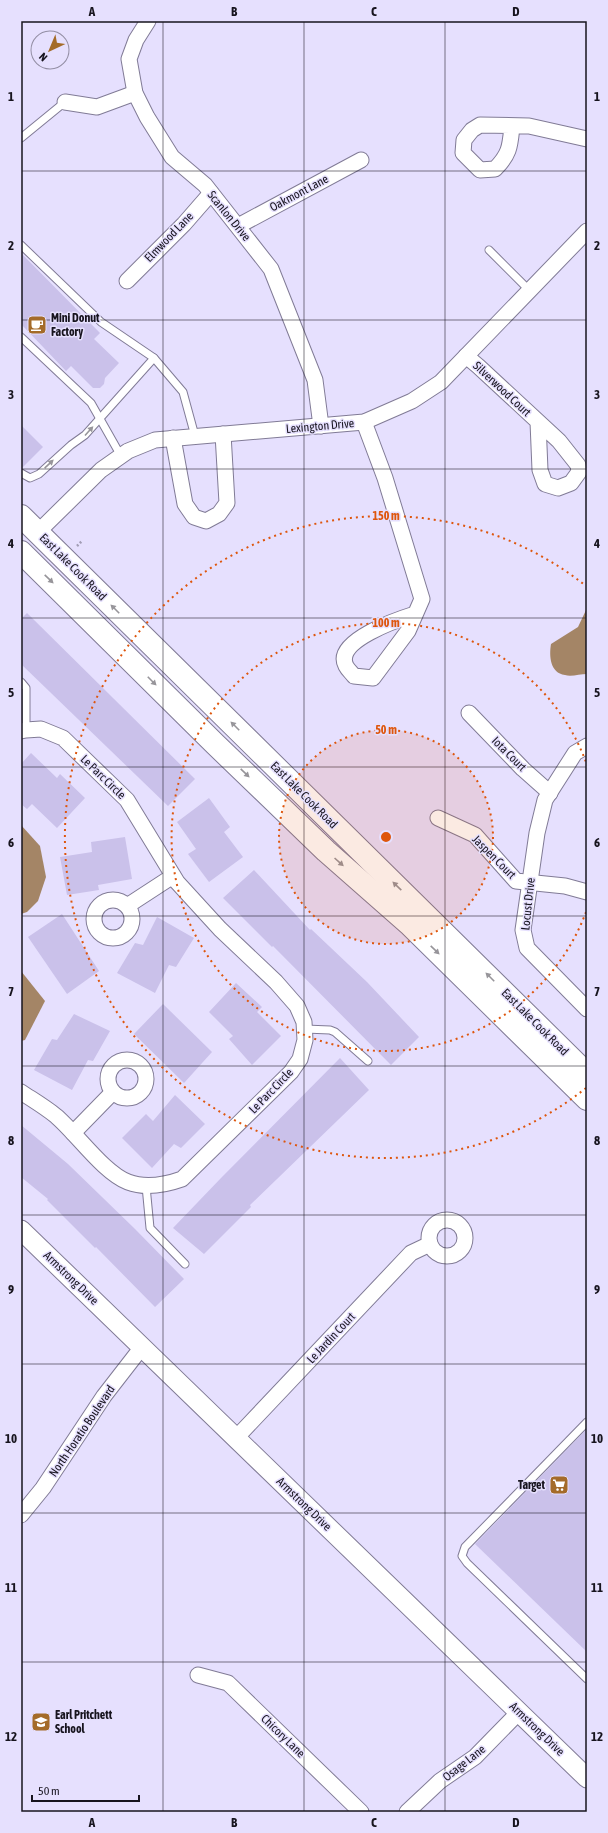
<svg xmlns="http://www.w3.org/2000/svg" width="608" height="1833" viewBox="0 0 608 1833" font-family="'Asap Condensed',sans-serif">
  <rect width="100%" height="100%" fill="#e6e0fe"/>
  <g fill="#a48566">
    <path d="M587,608V674C580,674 571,677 565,675C550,673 549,656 551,644L578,627Z"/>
    <polygon points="21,825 40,846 46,877 38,901 27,912 21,914"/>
    <polygon points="21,971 45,1001 25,1040 21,1041"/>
  </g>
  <g fill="#cac1ea">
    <polygon points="21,253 100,333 94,339 119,363 105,378 104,384 100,388 93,388 71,366 66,371 21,324"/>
    <polygon points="21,425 43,447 22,468 21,468"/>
    <polygon points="27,613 195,779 168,806 21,664 21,619"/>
    <polygon points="31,753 57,778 60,774 85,798 57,828 32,804 27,809 21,804 21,764"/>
    <polygon points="209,798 230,827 224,832 243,857 209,882 188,854 196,849 177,822"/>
    <polygon points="125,837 132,879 98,885 99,890 67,895 60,857 92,852 91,842"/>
    <polygon points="254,870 310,930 311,929 367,982 419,1037 391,1065 273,946 272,947 223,898"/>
    <polygon points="62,914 99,971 67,994 28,937"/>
    <polygon points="157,917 194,938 176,967 169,965 155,993 117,973 135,943 143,945"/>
    <polygon points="236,983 262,1007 257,1012 281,1036 252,1065 229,1039 233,1036 209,1012"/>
    <polygon points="163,1004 212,1052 184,1083 134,1034"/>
    <polygon points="74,1014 110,1031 93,1061 88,1060 72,1090 34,1070 52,1039 57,1040"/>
    <polygon points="340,1058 369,1090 250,1205 251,1207 204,1254 173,1228 221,1178"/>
    <polygon points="175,1095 205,1124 181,1148 174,1144 152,1168 122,1138 146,1114 153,1121"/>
    <polygon points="21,1125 68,1164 135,1229 184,1279 155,1307 96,1247 95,1248 47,1200 48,1199 21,1177"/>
    <polygon points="587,1429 587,1652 475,1544"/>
  </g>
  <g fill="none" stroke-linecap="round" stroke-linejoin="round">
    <g stroke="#817b96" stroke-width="9">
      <g id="service">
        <polyline points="21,138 65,102"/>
        <polyline points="21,245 101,322 154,358 183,392 195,436"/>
        <polyline points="489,250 530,291"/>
        <polyline points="21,337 91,403 121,456"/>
        <polyline points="21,473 30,478 39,474 71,445 85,435 154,358"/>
        <polyline points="21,682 26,688 26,730"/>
        <polyline points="305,1029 330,1030 335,1032 368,1061"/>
        <polyline points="146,1186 150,1228 185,1264"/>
        <polyline points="587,1422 465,1547 462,1556 467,1563 587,1679"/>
      </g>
    </g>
    <g stroke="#817b96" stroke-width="17">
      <g id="minor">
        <polyline points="148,21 136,40 129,59 135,93 147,117 172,157 205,185 271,269 315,380 321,426"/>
        <polyline points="65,102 97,107 135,93"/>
        <path d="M512,126C510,146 510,154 495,169L480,170L463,153L464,140L472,130L480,125L529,126L587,139"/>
        <polyline points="238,226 361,160"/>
        <polyline points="127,281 184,224 211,193"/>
        <polyline points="466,356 478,366 559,441 578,465 579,472 571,483 558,488 545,484 540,470 538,422"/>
        <path d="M364,422L385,478L422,599L408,631L373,678L354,676C352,673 348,670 346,666C333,641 399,619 415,614"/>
        <polyline points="173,438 185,504 194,517 206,521 219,514 227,503 223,434"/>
        <polyline points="38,532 101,470 128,451 155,440 364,422 412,401 441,382 587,231"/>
        <polyline points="469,713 523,769 550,793"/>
        <path d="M21,731L26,730L41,729L63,738L127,800L177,882L220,929L276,982L297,1006L304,1022L305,1040L300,1059L291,1072L182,1179C165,1185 146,1189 128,1182C104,1173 77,1134 56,1116C45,1107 33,1100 21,1092"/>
        <polyline points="587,746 575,753 545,800 537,833 523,930 527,948 587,1009"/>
        <polyline points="438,818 475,835 516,881 565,886 587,892"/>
        <circle cx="113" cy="919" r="19"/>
        <polyline points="127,906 173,876"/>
        <circle cx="127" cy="1079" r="19"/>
        <polyline points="73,1133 113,1092"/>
        <circle cx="447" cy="1238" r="18"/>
        <polyline points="236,1438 411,1253 430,1244"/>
        <polyline points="21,1515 43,1488 104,1396 142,1347"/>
        <polyline points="198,1675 228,1683 361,1812"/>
        <polyline points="407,1812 440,1781 475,1757 519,1712"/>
      </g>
    </g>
    <g stroke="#817b96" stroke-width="21">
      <polyline id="tertiary" points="21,1230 587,1778"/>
    </g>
    <g stroke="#817b96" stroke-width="24">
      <g id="primary">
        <polyline points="21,516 587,1074"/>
        <polyline points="21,552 215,744 326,851 409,924 587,1099"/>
      </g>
    </g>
    <polyline stroke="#a29db5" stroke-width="2.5" stroke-dasharray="2 2" stroke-linecap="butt" points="77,546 82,541"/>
    <use href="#service" stroke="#fff" stroke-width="7"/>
    <use href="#minor" stroke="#fff" stroke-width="15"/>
    <use href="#tertiary" stroke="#fff" stroke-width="19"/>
    <use href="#primary" stroke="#fff" stroke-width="22"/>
  </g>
  <defs><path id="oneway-solid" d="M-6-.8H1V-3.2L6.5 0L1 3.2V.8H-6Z"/></defs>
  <g fill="#97959a">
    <use href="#oneway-solid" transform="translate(89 431) rotate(-48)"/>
    <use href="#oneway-solid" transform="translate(49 464) rotate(-43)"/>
    <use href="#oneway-solid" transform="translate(49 579) rotate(44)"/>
    <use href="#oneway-solid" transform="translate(115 609) rotate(-135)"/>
    <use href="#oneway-solid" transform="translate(152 681) rotate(45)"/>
    <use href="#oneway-solid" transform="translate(235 726) rotate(-135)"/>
    <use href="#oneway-solid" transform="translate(245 773) rotate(44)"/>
    <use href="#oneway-solid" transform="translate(339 862) rotate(42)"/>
    <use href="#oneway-solid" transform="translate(397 886) rotate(-136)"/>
    <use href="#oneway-solid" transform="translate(435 950) rotate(44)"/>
    <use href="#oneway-solid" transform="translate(490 977) rotate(-135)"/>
  </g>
  <path fill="none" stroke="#17141e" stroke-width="1" stroke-opacity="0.55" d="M163,21V1812M304,21V1812M445,21V1812M21,171H587M21,320H587M21,469H587M21,618H587M21,767H587M21,916H587M21,1066H587M21,1215H587M21,1364H587M21,1513H587M21,1662H587"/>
  <circle cx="386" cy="837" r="107" fill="#de560d" fill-opacity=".12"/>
  <g fill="none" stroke="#de560d" stroke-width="2" stroke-dasharray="2 4">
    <circle cx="386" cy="837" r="107"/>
    <path d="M586 912A214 214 0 1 1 586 762"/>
    <path d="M586 1088A321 321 0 1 1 586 586"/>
  </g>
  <defs>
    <g id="cafe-square" transform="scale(1)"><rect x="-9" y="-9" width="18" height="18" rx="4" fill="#a46b29" stroke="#e6e0fe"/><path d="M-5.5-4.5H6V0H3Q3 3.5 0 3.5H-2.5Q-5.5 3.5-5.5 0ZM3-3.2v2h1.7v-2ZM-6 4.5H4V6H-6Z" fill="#fff"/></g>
    <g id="supermarket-square" transform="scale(1)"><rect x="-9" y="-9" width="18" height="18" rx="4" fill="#a46b29" stroke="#e6e0fe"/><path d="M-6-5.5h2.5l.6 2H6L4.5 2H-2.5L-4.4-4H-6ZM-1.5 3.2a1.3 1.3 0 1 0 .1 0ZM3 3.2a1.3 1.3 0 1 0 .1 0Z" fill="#fff"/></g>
    <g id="school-square" transform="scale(1)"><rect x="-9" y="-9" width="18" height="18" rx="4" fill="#a46b29" stroke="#e6e0fe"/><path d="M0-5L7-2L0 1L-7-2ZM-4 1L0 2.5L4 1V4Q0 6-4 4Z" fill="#fff"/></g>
  </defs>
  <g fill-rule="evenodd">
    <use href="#cafe-square" x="37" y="325"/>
    <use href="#supermarket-square" x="559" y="1485"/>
    <use href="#school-square" x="41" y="1722"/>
  </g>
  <g text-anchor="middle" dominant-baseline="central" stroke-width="3" stroke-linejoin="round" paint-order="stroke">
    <g font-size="12" fill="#17141e" stroke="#e6e0fe">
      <text transform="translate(299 193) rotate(-28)">Oakmont Lane</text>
      <text transform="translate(229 216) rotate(51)">Scanlon Drive</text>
      <text transform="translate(169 237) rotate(-46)">Elmwood Lane</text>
      <text transform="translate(502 389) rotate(43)">Silverwood Court</text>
      <text transform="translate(320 426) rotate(-5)">Lexington Drive</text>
      <text transform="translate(73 567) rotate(45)">East Lake Cook Road</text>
      <text transform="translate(509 754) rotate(45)">Iota Court</text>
      <text transform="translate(103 777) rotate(44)">Le Parc Circle</text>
      <text transform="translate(304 795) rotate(45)">East Lake Cook Road</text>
      <text transform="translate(494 857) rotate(45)">Jaspen Court</text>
      <text transform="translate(528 904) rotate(-84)">Locust Drive</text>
      <text transform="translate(535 1022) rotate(45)">East Lake Cook Road</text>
      <text transform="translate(271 1091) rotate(-46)">Le Parc Circle</text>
      <text transform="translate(71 1278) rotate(44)">Armstrong Drive</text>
      <text transform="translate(331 1338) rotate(-47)">Le Jardin Court</text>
      <text transform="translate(82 1431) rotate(-56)">North Horatio Boulevard</text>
      <text transform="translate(304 1504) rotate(44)">Armstrong Drive</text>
      <text transform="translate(537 1729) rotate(44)">Armstrong Drive</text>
      <text transform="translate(283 1736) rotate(44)">Chicory Lane</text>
      <text transform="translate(464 1763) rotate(-38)">Osage Lane</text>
    </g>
    <g font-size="12" font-weight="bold" fill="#17141e" stroke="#e6e0fe" text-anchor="start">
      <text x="51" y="318">Mini Donut<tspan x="51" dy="14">Factory</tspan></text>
      <text x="545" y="1485" text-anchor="end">Target</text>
      <text x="55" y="1715">Earl Pritchett<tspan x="55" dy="14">School</tspan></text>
    </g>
  </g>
  <circle cx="386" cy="837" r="6" fill="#de560d" stroke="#e6e0fe" stroke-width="2"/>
  <g font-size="12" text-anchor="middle" font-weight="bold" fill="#de560d" stroke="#e6e0fe" stroke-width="3" stroke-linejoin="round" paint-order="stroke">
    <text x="386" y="520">150 m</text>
    <text x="386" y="627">100 m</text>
    <text x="386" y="734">50 m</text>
  </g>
  <rect width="608" height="1833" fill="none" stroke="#e6e0fe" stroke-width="44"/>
  <g transform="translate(50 50) rotate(224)"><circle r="19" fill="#e6e0fe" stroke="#938ea4"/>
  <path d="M0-3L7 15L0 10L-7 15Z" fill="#a46b29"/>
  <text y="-6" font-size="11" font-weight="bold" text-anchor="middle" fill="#17141e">N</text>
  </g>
  <path d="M32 1795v6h107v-6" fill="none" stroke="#17141e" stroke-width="2"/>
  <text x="38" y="1795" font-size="12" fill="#17141e" stroke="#e6e0fe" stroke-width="3" paint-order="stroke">50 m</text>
  <rect x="22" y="22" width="564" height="1789" fill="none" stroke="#17141e" stroke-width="1.5"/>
  <g font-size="13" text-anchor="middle" font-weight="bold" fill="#17141e">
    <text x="92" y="16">A</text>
    <text x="234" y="16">B</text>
    <text x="374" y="16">C</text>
    <text x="516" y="16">D</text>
    <text x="11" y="101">1</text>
    <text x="597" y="101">1</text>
    <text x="11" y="250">2</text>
    <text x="597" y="250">2</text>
    <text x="11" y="399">3</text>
    <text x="597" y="399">3</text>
    <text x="11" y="548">4</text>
    <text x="597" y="548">4</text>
    <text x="11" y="697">5</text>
    <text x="597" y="697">5</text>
    <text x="11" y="847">6</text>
    <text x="597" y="847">6</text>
    <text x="11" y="996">7</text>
    <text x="597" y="996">7</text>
    <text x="11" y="1145">8</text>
    <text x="597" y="1145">8</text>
    <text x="11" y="1294">9</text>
    <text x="597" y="1294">9</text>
    <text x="11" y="1443">10</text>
    <text x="597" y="1443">10</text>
    <text x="11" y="1592">11</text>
    <text x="597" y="1592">11</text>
    <text x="11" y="1741">12</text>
    <text x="597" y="1741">12</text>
    <text x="92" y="1827">A</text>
    <text x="234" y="1827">B</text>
    <text x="374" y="1827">C</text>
    <text x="516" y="1827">D</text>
  </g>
</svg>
